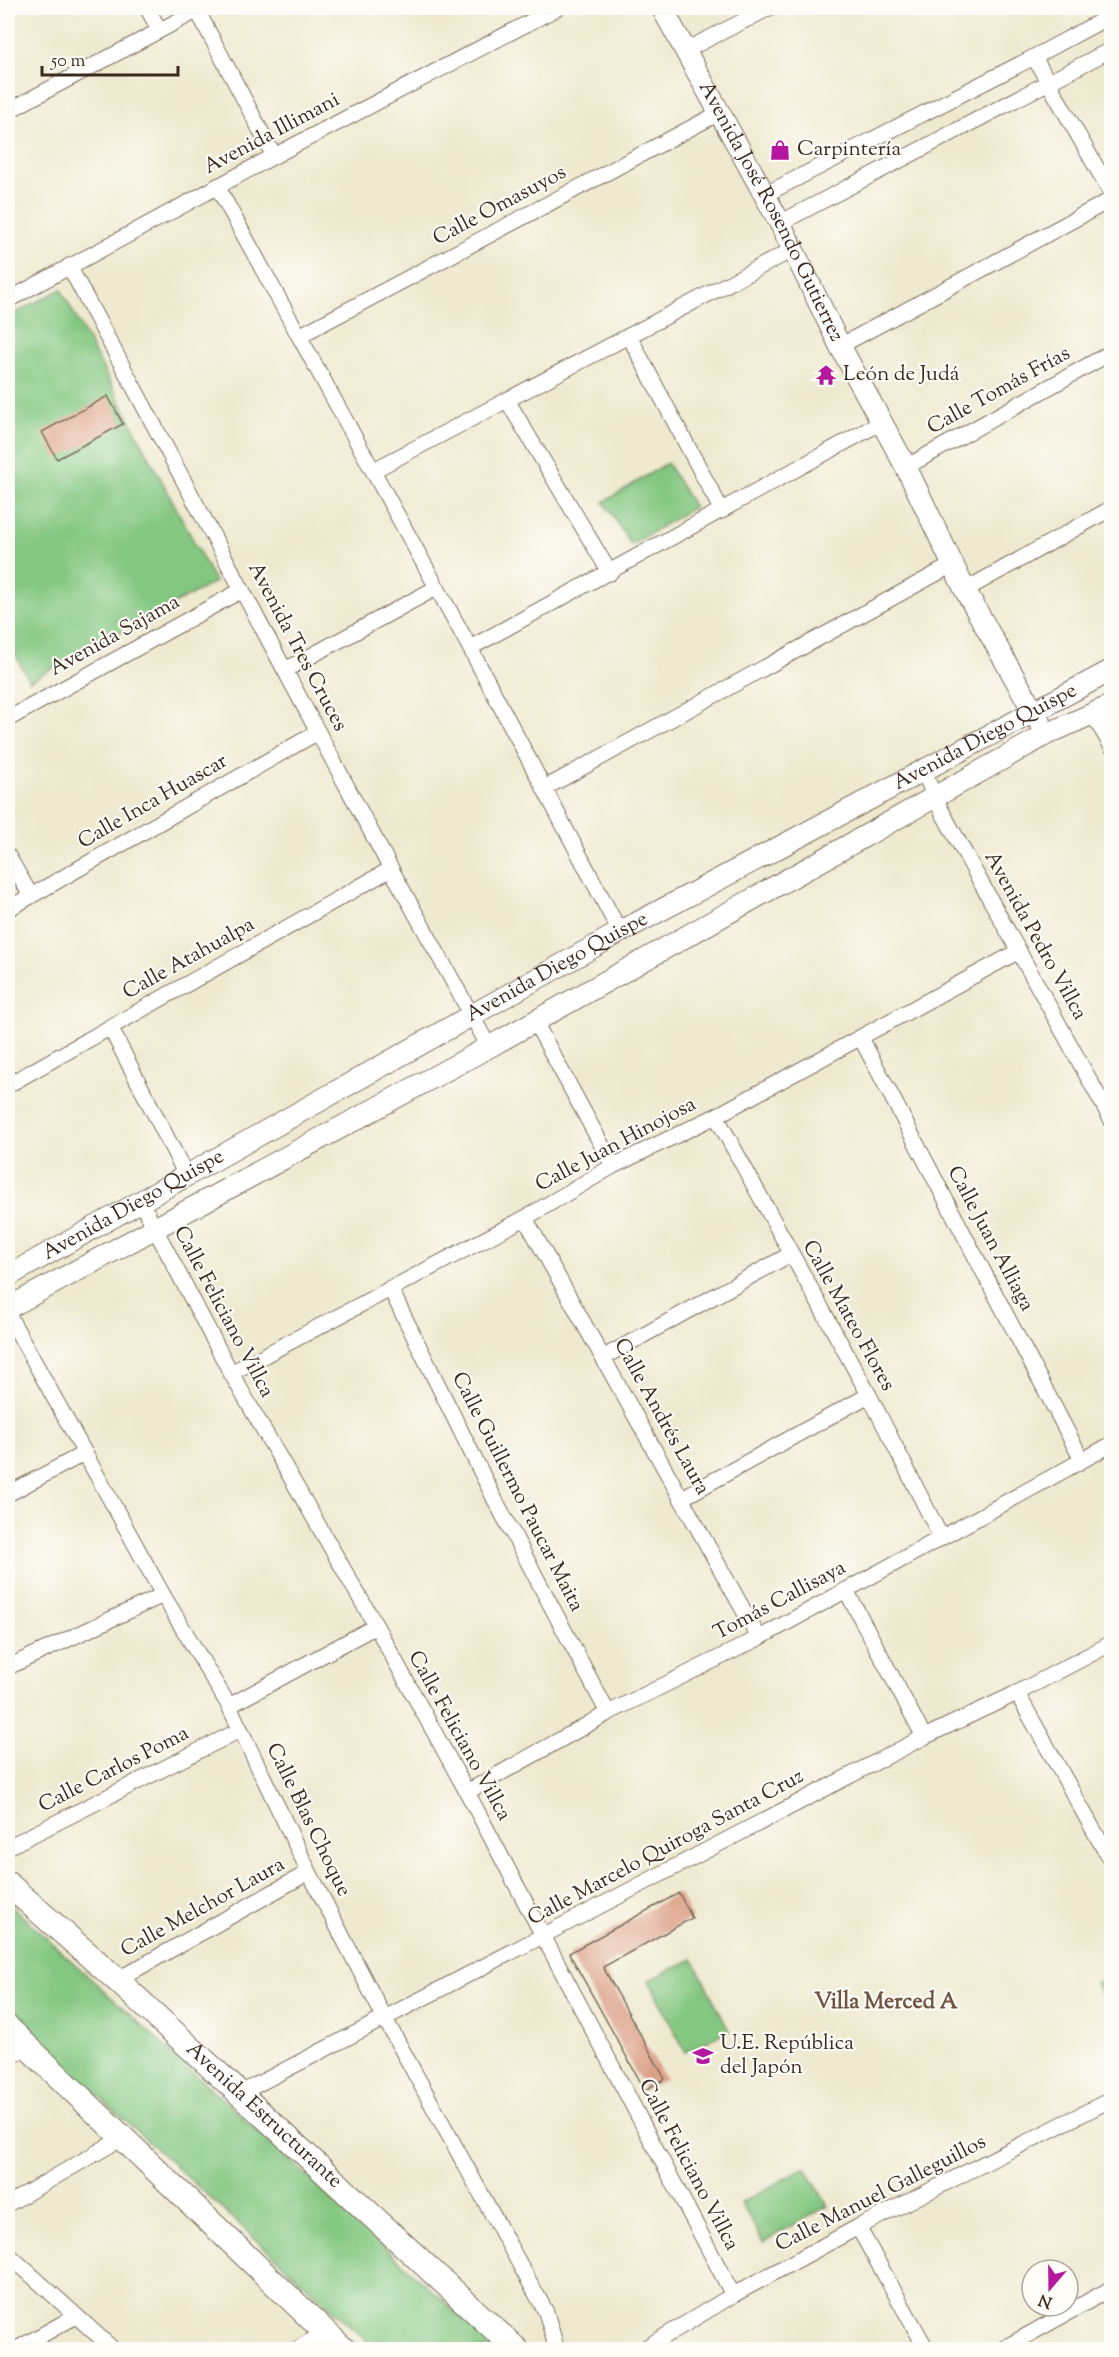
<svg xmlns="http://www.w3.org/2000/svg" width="1119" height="2357" viewBox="0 0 1119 2357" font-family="'Sorts Mill Goudy',serif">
  <rect width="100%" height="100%" fill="#fdfcf7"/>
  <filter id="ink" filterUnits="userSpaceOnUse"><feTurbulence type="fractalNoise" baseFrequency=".0167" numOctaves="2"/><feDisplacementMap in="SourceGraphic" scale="12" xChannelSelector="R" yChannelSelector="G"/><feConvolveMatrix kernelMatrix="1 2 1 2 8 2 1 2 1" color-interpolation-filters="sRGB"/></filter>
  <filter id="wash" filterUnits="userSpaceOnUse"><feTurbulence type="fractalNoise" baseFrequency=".008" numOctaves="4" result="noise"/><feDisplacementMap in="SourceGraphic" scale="24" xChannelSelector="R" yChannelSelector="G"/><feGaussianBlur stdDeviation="1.35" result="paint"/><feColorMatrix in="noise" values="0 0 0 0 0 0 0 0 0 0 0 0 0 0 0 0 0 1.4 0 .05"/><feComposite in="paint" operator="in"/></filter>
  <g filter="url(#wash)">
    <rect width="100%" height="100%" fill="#eee9cf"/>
    <g fill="#84c781" stroke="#607850" stroke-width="1.5">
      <polygon points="61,289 215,582 29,681 8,640 8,317"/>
      <polygon points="667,463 694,507 631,545 604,502"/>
      <polygon points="8,1903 496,2349 376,2349 8,2014"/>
      <polygon points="693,1959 729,2031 685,2052 649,1980"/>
      <polygon points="1111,1975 1111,2013 1096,1983"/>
      <polygon points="805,2167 828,2206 763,2242 741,2203"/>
    </g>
    <g id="blocks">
      <g fill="#dc9e85">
        <polygon points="108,396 123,424 57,459 42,432"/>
        <polygon points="679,1893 692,1918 603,1967 665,2079 645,2090 569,1953"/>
      </g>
    </g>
  </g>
  <g filter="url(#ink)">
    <use href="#blocks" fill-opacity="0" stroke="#7a6d5c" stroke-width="1.5"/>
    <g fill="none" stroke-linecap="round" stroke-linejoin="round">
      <g stroke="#7a6d5c" stroke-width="17">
        <g id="street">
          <polyline points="147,8 159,29"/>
          <polyline points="197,10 274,156"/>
          <polyline points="686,50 769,8"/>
          <polyline points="1034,57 1112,195"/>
          <polyline points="8,111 202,8"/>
          <polyline points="217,186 470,648 620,932"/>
          <polyline points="764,195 1034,57 1112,15"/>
          <polyline points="780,223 1112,49"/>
          <polyline points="69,266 391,869 489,1047"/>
          <polyline points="8,300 274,156 557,8"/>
          <polyline points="299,336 721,112"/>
          <polyline points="629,336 722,511"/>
          <polyline points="840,346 1112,199"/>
          <polyline points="507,400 610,573"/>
          <polyline points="906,467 1112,352"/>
          <polyline points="374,470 792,250"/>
          <polyline points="965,590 1112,508"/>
          <polyline points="470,648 882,422"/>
          <polyline points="285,670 436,588"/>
          <polyline points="1093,715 1112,747"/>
          <polyline points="8,719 242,590"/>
          <polyline points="924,771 935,799 1112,1121"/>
          <polyline points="545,788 952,565"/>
          <polyline points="8,856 31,896"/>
          <polyline points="8,909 318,732"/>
          <polyline points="534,1020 613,1166"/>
          <polyline points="110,1027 186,1175"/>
          <polyline points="861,1038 1082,1460"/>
          <polyline points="8,1085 391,869"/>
          <polyline points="716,1116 869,1395 941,1537"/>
          <polyline points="141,1202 231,1373 376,1626 467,1792 733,2295"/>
          <polyline points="525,1218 759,1638"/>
          <polyline points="390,1288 494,1498 608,1713"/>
          <polyline points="8,1314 163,1595 229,1706 309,1872 385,2019 546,2312 557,2350"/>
          <polyline points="604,1357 791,1254"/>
          <polyline points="231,1373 525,1218 613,1166 716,1116 1019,951"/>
          <polyline points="8,1494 85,1453"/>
          <polyline points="682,1498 869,1395"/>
          <polyline points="846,1590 924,1737"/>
          <polyline points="8,1667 163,1595"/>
          <polyline points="1017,1693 1112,1863"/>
          <polyline points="229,1706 376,1626"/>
          <polyline points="467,1792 608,1713 759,1638 1112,1444"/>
          <polyline points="8,1847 240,1730"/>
          <polyline points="117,1980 309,1872"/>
          <polyline points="8,2058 29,2047"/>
          <polyline points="241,2093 924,1737 1017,1693 1112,1643"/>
          <polyline points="8,2204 124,2137"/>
          <polyline points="858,2227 927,2350"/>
          <polyline points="8,2254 114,2350"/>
          <polyline points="15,2350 76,2316"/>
          <polyline points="296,2350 326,2332"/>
          <polyline points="642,2350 733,2295 858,2227 1112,2099"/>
          <polyline points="1001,2350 1112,2288"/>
        </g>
      </g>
      <g stroke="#7a6d5c" stroke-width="23">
        <g id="secondary">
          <path id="s1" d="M662,8L780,223L840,346L906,467L965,590L1040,723"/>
          <path id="s2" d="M8,1276L620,932L1112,670"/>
          <polyline points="8,1308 489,1047 1047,734 1112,705"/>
        </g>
      </g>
      <g stroke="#7a6d5c" stroke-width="26">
        <g id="primary">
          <path id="s3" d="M8,1884L117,1980L517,2350"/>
          <polyline points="8,2028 344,2350"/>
        </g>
      </g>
      <use href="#street" stroke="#fff" stroke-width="15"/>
      <use href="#secondary" stroke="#fff" stroke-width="21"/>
      <use href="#primary" stroke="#fff" stroke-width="24"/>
    </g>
  </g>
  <defs>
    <g id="shop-bare" transform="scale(1.62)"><path d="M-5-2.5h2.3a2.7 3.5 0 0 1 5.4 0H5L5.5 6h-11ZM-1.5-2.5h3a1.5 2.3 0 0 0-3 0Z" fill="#b5179e" stroke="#fdfcf7" stroke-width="2.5" paint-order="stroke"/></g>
    <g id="temple-bare" transform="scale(1.62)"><path d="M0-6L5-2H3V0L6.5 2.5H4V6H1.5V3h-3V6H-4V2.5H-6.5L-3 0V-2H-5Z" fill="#b5179e" stroke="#fdfcf7" stroke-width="2.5" paint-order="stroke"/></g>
    <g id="school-bare" transform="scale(1.62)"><path d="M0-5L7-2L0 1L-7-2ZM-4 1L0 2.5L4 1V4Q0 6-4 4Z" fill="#b5179e" stroke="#fdfcf7" stroke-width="2.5" paint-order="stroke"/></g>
  </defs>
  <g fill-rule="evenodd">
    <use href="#shop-bare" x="780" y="150"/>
    <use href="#temple-bare" x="826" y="375"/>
    <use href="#school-bare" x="703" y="2056"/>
  </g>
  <g text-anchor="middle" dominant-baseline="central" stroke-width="4.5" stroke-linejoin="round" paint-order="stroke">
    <g font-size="21" fill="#3b2a1e" stroke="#fdfcf7">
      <text transform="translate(272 134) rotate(-28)">Avenida Illimani</text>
      <text transform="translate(500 206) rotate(-28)">Calle Omasuyos</text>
      <text stroke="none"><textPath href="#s1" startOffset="231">Avenida José Rosendo Gutierrez</textPath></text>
      <text transform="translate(999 391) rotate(-29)">Calle Tomás Frías</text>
      <text transform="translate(115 636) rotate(-29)">Avenida Sajama</text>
      <text transform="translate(297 647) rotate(62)">Avenida Tres Cruces</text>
      <text stroke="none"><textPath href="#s2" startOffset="1116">Avenida Diego Quispe</textPath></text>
      <text transform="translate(153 802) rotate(-30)">Calle Inca Huascar</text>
      <text transform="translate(1035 936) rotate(61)">Avenida Pedro Villca</text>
      <text transform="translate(189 959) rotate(-29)">Calle Atahualpa</text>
      <text stroke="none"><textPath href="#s2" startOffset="630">Avenida Diego Quispe</textPath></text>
      <text transform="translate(616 1145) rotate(-28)">Calle Juan Hinojosa</text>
      <text stroke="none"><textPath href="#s2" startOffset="144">Avenida Diego Quispe</textPath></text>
      <text transform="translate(990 1239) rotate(62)">Calle Juan Alliaga</text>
      <text transform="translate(223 1312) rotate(62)">Calle Feliciano Villca</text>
      <text transform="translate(848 1316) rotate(61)">Calle Mateo Flores</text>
      <text transform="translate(661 1417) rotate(61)">Calle Andrés Laura</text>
      <text transform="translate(517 1492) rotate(63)">Calle Guillermo Paucar Maita</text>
      <text transform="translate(780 1601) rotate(-28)">Tomás Callisaya</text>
      <text transform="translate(459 1736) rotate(61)">Calle Feliciano Villca</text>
      <text transform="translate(114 1770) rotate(-27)">Calle Carlos Poma</text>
      <text transform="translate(308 1820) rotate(64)">Calle Blas Choque</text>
      <text transform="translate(666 1848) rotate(-28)">Calle Marcelo Quiroga Santa Cruz</text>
      <text transform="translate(203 1908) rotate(-29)">Calle Melchor Laura</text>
      <text stroke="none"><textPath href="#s3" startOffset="345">Avenida Estructurante</textPath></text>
      <text transform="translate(688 2165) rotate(62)">Calle Feliciano Villca</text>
      <text transform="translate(881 2194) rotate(-27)">Calle Manuel Galleguillos</text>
    </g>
    <g font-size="21" fill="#3b2a1e" stroke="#fdfcf7" text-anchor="start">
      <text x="797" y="150">Carpintería</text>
      <text x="843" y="375">León de Judá</text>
      <text x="720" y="2044">U.E. República<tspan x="720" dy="24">del Japón</tspan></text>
    </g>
    <g font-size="22" font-weight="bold" fill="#735342" stroke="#fdfcf7">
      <text x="886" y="2003">Villa Merced A</text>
    </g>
  </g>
  <rect width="1119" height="2357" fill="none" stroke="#fdfcf7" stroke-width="30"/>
  <g transform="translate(1050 2288) rotate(200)"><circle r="28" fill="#fdfcf7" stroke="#afa8a0" stroke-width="1.5"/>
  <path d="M0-4.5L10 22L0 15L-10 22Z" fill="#b5179e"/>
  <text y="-9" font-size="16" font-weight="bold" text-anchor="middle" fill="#3b2a1e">N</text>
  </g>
  <path d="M42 66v9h136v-9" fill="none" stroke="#3b2a1e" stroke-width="3"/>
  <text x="51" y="66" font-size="18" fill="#3b2a1e" stroke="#fdfcf7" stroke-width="4.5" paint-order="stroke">50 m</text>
</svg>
